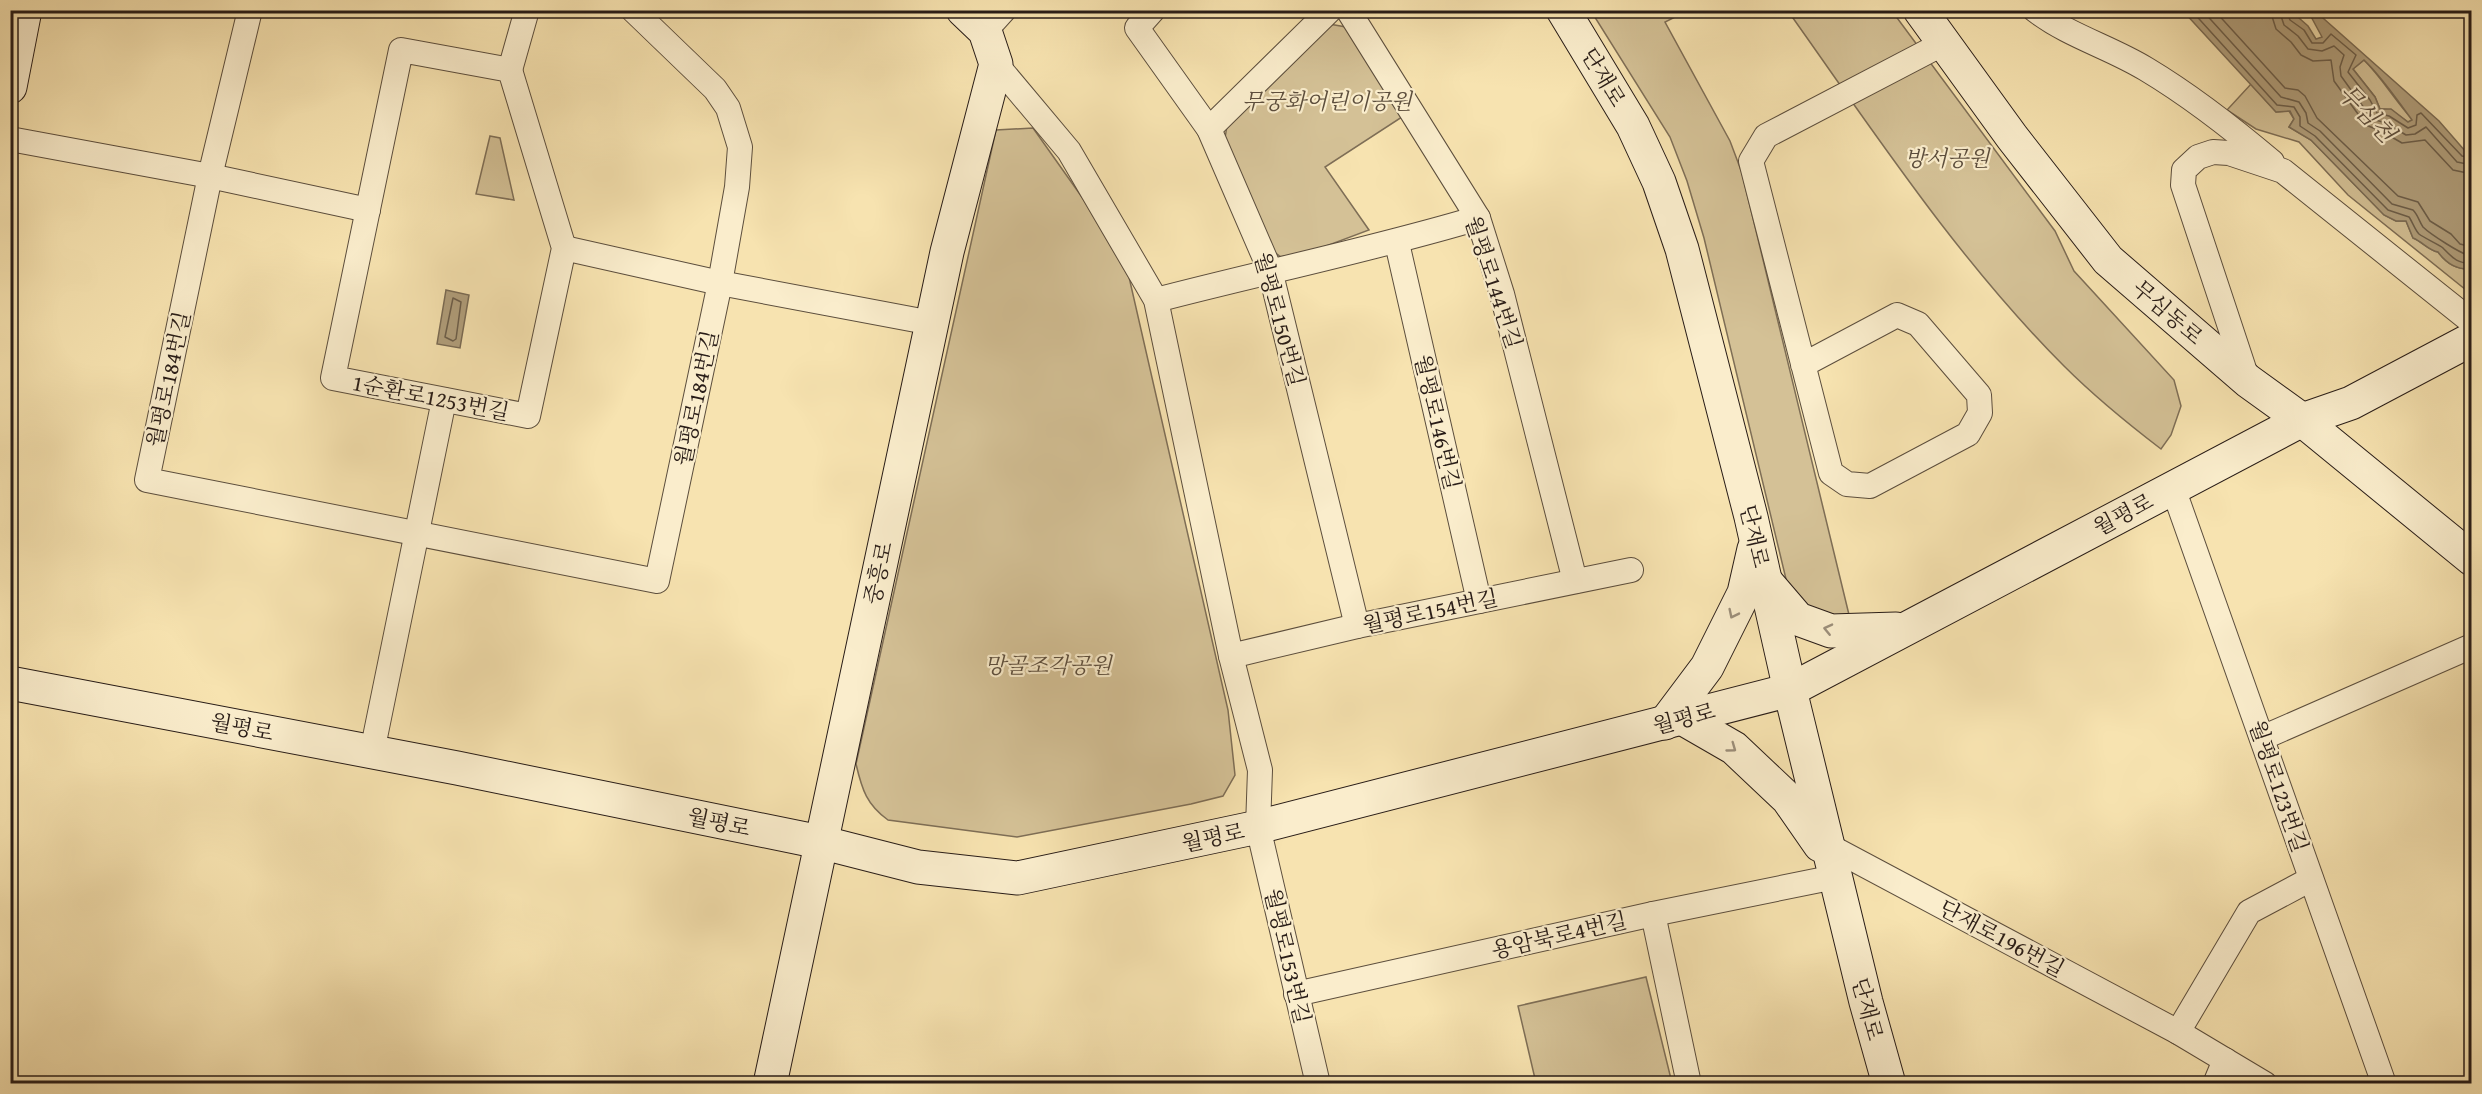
<svg xmlns="http://www.w3.org/2000/svg" width="2482" height="1094" viewBox="0 0 2482 1094" font-family="'Gentium Book Plus','Noto Serif KR',serif">
  <rect width="100%" height="100%" fill="#f7e3b0"/>
  <filter id="stains"><feTurbulence type="fractalNoise" baseFrequency=".00333" numOctaves="4"/><feColorMatrix values="0 0 0 0 .2 0 0 0 0 .09 0 0 0 0 .02 0 0 0 .5 -.17"/></filter>
  <radialGradient id="worn" r=".72"><stop offset=".6" stop-color="#630" stop-opacity="0"/><stop offset="1" stop-color="#630" stop-opacity=".3"/></radialGradient>
  <g fill="#d4c196" stroke="#7e6e56" stroke-width="1.5">
    <polygon points="1591,11 1687,11 1665,22 1730,141 1742,173 1851,623 1792,604 1704,238 1687,181 1670,137"/>
    <path d="M1788,11H1892L2055,231L2074,271L2174,380L2181,406L2171,435L2161,449C2127,423 2094,396 2064,366C1958,260 1874,132 1788,11Z"/>
    <polygon points="1329,24 1346,27 1402,117 1325,167 1369,230 1305,254 1281,257 1270,249 1224,144 1227,126"/>
    <path d="M2364,60C2383,79 2395,101 2413,120L2408,122L2391,110L2380,109L2375,97L2353,69Z"/>
    <path d="M2251,84L2276,112L2289,111L2294,119L2289,127L2311,140L2384,215L2396,221H2406L2413,238C2423,242 2428,250 2438,252C2446,263 2457,270 2471,269V294L2348,195L2299,142L2256,129L2227,110Z"/>
    <path d="M1033,128L1084,200L1129,277L1228,710L1235,775L1223,796L1191,804L1017,837L888,820C867,805 862,790 856,764L996,130Z"/>
    <polygon points="490,136 500,138 514,200 476,194"/>
    <polygon points="1646,977 1672,1083 1536,1083 1518,1006"/>
  </g>
  <g fill="#b19f7c" stroke="#7a6b54" stroke-width="1.5" fill-rule="evenodd">
    <path d="M2183,11H2291L2308,26L2316,39L2322,37L2308,11H2315L2439,121L2466,152H2471V269C2457,270 2446,263 2438,252C2428,250 2423,242 2413,238L2406,221H2396L2384,215L2311,140L2289,127L2294,119L2290,111L2276,112ZM2364,60C2383,78 2397,100 2412,120L2408,122L2391,109H2380L2375,97L2353,69Z"/>
    <polygon points="446,290 469,295 460,348 437,344"/>
  </g>
  <g fill="none" stroke-linecap="round" stroke-linejoin="round">
    <g stroke="#6c5e4a" stroke-width="1.5">
      <path d="M2191,10L2277,105L2294,107L2300,117V126L2315,136L2388,210L2409,217C2412,221 2415,230 2419,234C2424,238 2440,245 2443,248C2452,257 2457,264 2472,263"/>
      <path d="M2202,10L2281,97L2299,102L2306,113L2308,123L2320,131L2392,204L2413,210C2418,215 2419,221 2423,227C2429,233 2463,256 2472,256"/>
      <polyline points="2214,10 2285,88 2298,90 2305,96 2317,118 2398,196 2418,202 2430,221 2451,234 2460,244 2472,247"/>
      <polyline points="2270,10 2276,29 2291,42 2301,55 2313,61 2331,60 2334,81 2366,125 2383,132 2402,143 2425,140 2453,170 2472,174"/>
      <polyline points="2279,10 2284,25 2298,36 2308,49 2322,51 2334,46 2344,55 2340,67 2341,76 2372,119 2386,123 2406,135 2415,134 2426,127 2457,162 2472,165"/>
      <polyline points="2286,10 2290,20 2304,30 2312,43 2323,43 2331,34 2356,55 2348,72 2370,100 2377,113 2389,116 2408,128 2416,125 2417,115 2421,113 2462,156 2472,158"/>
      <polygon points="453,298 461,302 456,339 453,341 445,337"/>
    </g>
    <g stroke="#5c4e3d" stroke-width="26">
      <g id="street">
        <polyline points="250,10 210,176 147,480 657,581 720,283 737,187 740,147 728,108 715,89 633,10"/>
        <polyline points="1153,10 1137,28 1209,129 1270,270 1357,626"/>
        <polyline points="1348,10 1478,218 1502,294 1575,581"/>
        <path d="M2035,10C2069,36 2110,47 2146,69C2191,96 2232,128 2272,162"/>
        <polyline points="985,31 1004,10"/>
        <polygon points="401,50 510,70 564,248 528,416 333,378"/>
        <polyline points="996,64 1069,151 1156,300 1231,656 1260,770 1258,827 1318,1084"/>
        <polyline points="510,70 527,10"/>
        <polyline points="1209,129 1330,10"/>
        <polyline points="10,139 210,176 368,210"/>
        <polyline points="1397,243 1479,601"/>
        <polyline points="564,248 720,283 932,323"/>
        <path d="M1156,300C1263,272 1371,250 1478,218"/>
        <polyline points="1803,365 1897,315 1918,324 1979,395 1980,413 1968,434 1870,486 1847,484 1831,473 1751,161 1766,136 1944,43"/>
        <polyline points="2248,381 2183,185 2184,170 2198,157 2213,152 2229,153 2283,171 2472,322"/>
        <polyline points="2173,488 2384,1084"/>
        <polyline points="1231,656 1357,626 1631,570"/>
        <polyline points="2262,738 2472,646"/>
        <polyline points="372,752 444,400"/>
        <polyline points="1827,845 2178,1032 2265,1084"/>
        <polyline points="1653,914 1689,1084"/>
        <polyline points="1296,994 1653,914 1835,877"/>
        <polyline points="2178,1032 2249,912 2311,879"/>
        <polyline points="2215,1084 2225,1060"/>
      </g>
    </g>
    <g stroke="#281c17" stroke-width="35">
      <g id="secondary">
        <polyline points="1563,10 1633,126 1659,182 1682,249 1751,517 1790,690 1866,1002 1889,1084"/>
        <polyline points="1920,10 2012,137 2108,260 2248,381 2302,420 2472,559"/>
        <polyline points="10,87 25,10"/>
        <polyline points="1768,584 1798,619 1831,631 1896,629"/>
        <polyline points="10,683 457,768 820,842 918,867 1018,878 1258,827 1790,690 2302,420 2351,403 2472,339"/>
        <polyline points="1682,718 1734,748 1788,799 1820,845"/>
        <polyline points="1665,723 1707,667 1744,593 1754,549"/>
        <polyline points="770,1084 947,252 996,64 985,31 963,10"/>
      </g>
    </g>
    <use href="#street" stroke="#faedcc" stroke-width="24"/>
    <use href="#secondary" stroke="#faedcc" stroke-width="33"/>
  </g>
  <defs><path id="oneway-chevron" d="M-2-3.5L2.5 0L-2 3.5" fill="none" stroke-width="1.6" stroke-linecap="round" stroke-linejoin="round" transform="scale(1.5)"/></defs>
  <g stroke="#9c8f7b">
    <use href="#oneway-chevron" transform="translate(1733 614) rotate(116)"/>
    <use href="#oneway-chevron" transform="translate(1828 629) rotate(-167)"/>
    <use href="#oneway-chevron" transform="translate(1732 748) rotate(36)"/>
  </g>
  <g text-anchor="middle" dominant-baseline="central" stroke-width="4.5" stroke-linejoin="round" paint-order="stroke">
    <g font-size="22" fill="#281c17" stroke="#faedcc">
      <text transform="translate(1604 77) rotate(59)">단재로</text>
      <text transform="translate(1494 282) rotate(72)">월평로144번길</text>
      <text transform="translate(2168 312) rotate(41)">무심동로</text>
      <text transform="translate(1280 319) rotate(75)">월평로150번길</text>
      <text transform="translate(168 379) rotate(-78)">월평로184번길</text>
      <text transform="translate(431 397) rotate(11)">1순환로1253번길</text>
      <text transform="translate(696 398) rotate(-78)">월평로184번길</text>
      <text transform="translate(1438 422) rotate(77)">월평로146번길</text>
      <text transform="translate(2123 514) rotate(-28)">월평로</text>
      <text transform="translate(1755 536) rotate(77)">단재로</text>
      <text transform="translate(878 573) rotate(-78)">중흥로</text>
      <text transform="translate(1430 611) rotate(-12)">월평로154번길</text>
      <text transform="translate(1684 718) rotate(-15)">월평로</text>
      <text transform="translate(242 727) rotate(11)">월평로</text>
      <text transform="translate(2279 786) rotate(71)">월평로123번길</text>
      <text transform="translate(719 822) rotate(12)">월평로</text>
      <text transform="translate(1213 837) rotate(-12)">월평로</text>
      <text transform="translate(1559 935) rotate(-13)">용암북로4번길</text>
      <text transform="translate(2002 938) rotate(28)">단재로196번길</text>
      <text transform="translate(1288 956) rotate(77)">월평로153번길</text>
      <text transform="translate(1868 1009) rotate(75)">단재로</text>
    </g>
    <g font-size="22" font-style="italic" fill="#5c4e3d" stroke="#faedcc">
      <text x="1327" y="101">무궁화어린이공원</text>
      <text x="1947" y="158">방서공원</text>
      <text x="1048" y="665">망골조각공원</text>
    </g>
    <g font-size="24" font-style="italic" fill="#5f503f" stroke="#faedcc">
      <text transform="translate(2367 113) rotate(46)">무심천</text>
    </g>
  </g>
  <rect width="2482" height="1094" fill="none" stroke="#f7e3b0" stroke-width="36"/>
  <rect x="12" y="12" width="2458" height="1070" fill="none" stroke="#281c17" stroke-width="3"/>
  <rect x="18" y="18" width="2446" height="1058" fill="none" stroke="#281c17" stroke-width="1.5"/>
  <rect width="100%" height="100%" filter="url(#stains)"/>
  <rect width="100%" height="100%" fill="url(#worn)"/>
</svg>
